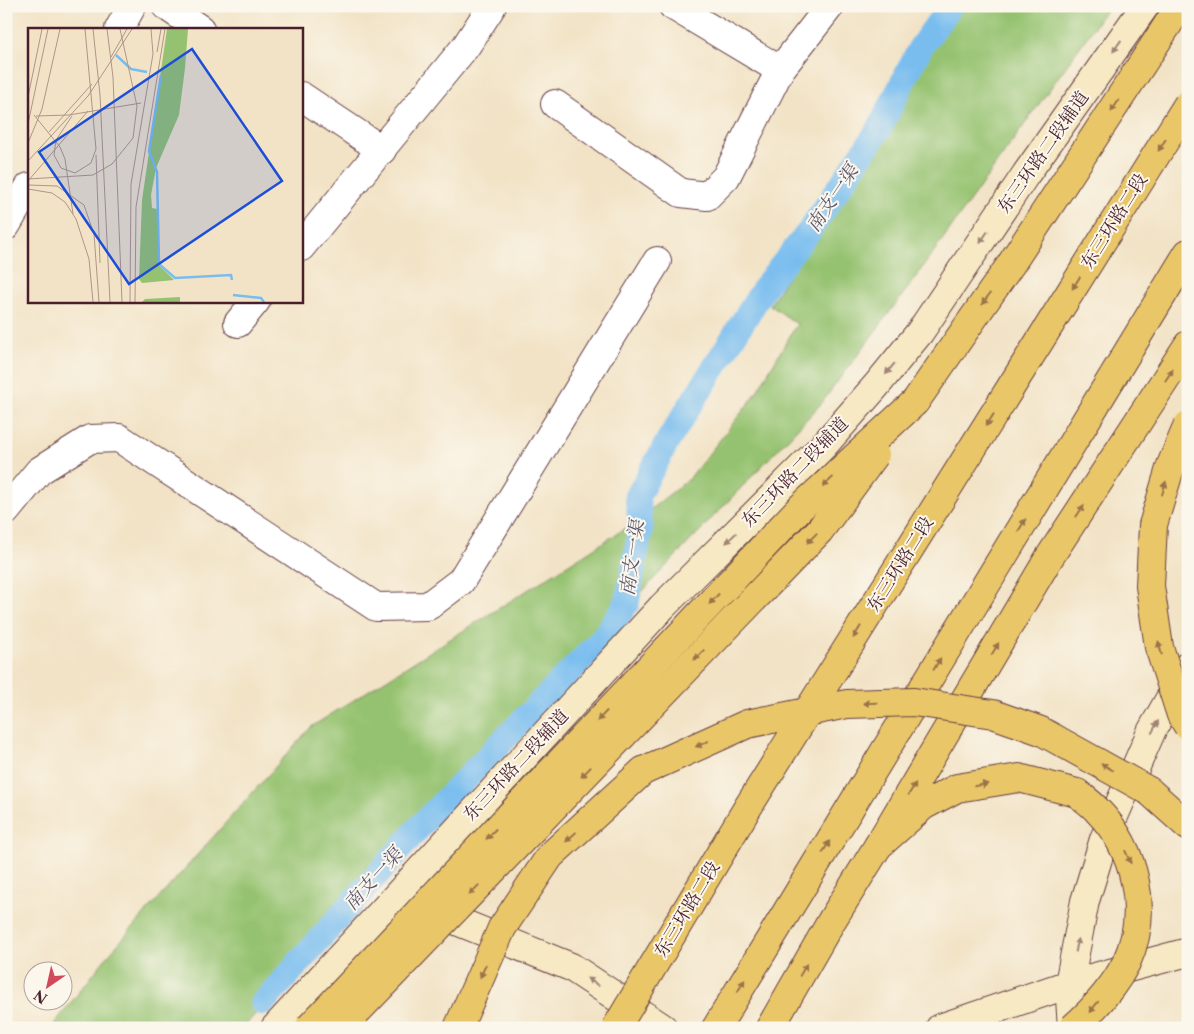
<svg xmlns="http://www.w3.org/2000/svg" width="1194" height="1034" viewBox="0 0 1194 1034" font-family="'Libre Caslon Text','Noto Serif SC',serif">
  <rect width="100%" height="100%" fill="#fbf7ec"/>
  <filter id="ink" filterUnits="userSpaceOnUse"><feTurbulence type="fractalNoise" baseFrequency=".02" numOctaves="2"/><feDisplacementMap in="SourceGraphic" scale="10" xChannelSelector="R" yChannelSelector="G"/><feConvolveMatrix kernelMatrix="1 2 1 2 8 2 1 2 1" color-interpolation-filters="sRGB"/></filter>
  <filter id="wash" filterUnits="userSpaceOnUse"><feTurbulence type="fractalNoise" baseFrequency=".0096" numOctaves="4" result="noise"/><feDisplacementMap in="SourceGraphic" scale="20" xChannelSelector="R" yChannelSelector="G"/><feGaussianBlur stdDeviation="1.12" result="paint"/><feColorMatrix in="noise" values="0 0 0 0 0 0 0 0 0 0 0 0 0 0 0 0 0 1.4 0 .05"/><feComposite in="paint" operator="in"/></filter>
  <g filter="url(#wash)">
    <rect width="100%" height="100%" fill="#f2e3c6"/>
    <polygon fill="#95c270" stroke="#70704e" points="956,6 1109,6 910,285 820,405 652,581 408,841 243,1028 51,1028 110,953 311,727 629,526 689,479 753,398 797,324 770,305"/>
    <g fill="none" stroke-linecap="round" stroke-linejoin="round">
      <polyline stroke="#79bdef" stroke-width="25" points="263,1003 424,822 602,639 627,603 641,527 637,497 669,439 766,285 810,230 879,129 920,48 950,6"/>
    </g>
  </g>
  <g filter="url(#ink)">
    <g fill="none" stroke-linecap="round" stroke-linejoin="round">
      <g stroke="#633c42" stroke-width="30">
        <g id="minor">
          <polyline points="166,6 200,29"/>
          <polyline points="673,6 780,70"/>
          <polyline points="119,29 132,6"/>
          <polyline points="301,96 382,150"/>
          <polyline points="555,104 681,193 707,196 726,177 780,70 830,6"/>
          <polyline points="6,226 29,187"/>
          <polyline points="301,247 466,46 492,6"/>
          <polyline points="238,323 256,301"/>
          <polyline points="6,511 39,471 90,439 119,438 376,607 428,606 461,581 657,261"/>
        </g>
      </g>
      <g stroke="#633c42" stroke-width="30">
        <g id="secondary">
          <polyline points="427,909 571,967 663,1028"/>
          <polyline points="275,1028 662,607 824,445 876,386 920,332 1026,174 1145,6"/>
          <polyline points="940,1028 1069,984 1188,952"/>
          <polyline points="1072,1028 1069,984 1085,901 1104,839 1152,730 1188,666"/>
        </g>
      </g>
      <g stroke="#633c42" stroke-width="30">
        <g id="trunk">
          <polyline points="915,402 1011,264 1180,6"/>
          <polyline points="1149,791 1188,826"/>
          <polyline points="878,846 1049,558 1188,345"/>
          <polyline points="716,1028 1188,253"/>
          <polyline points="770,1028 832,920 878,846 923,806 957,788 1019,778 1077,793"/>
        </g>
      </g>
      <use href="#minor" stroke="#fff" stroke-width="28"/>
      <use href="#secondary" stroke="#f6e9c3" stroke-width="28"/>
      <use href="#trunk" stroke="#e9c769" stroke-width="28"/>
      <g stroke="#633c42" stroke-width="30" stroke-linecap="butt">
        <g id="trunk-bridge">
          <polyline points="1188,425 1171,465 1153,525 1150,586 1159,647 1181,715 1188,726"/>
          <polyline points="309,1028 800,508 915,402"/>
          <polyline points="341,1028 820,530 875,455"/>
          <polyline points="458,1028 502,928 550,856 643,771 747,724 847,704 914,702 993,714 1041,731 1149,791"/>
          <polyline points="616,1028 748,807 1188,104"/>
          <path d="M1073,1028C1093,1010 1114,987 1126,963C1150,912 1136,850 1097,810C1091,803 1083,798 1077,793"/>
        </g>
      </g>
      <use href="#trunk-bridge" stroke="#e9c769" stroke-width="28"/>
    </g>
    <defs><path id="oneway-solid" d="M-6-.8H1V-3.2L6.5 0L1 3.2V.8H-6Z" transform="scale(1.25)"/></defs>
    <g fill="#a08477">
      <use href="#oneway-solid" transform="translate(1117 46) rotate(125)"/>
      <use href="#oneway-solid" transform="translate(984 237) rotate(124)"/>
      <use href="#oneway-solid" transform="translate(890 369) rotate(129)"/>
      <use href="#oneway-solid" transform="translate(731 538) rotate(135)"/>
      <use href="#oneway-solid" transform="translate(1155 727) rotate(-62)"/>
      <use href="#oneway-solid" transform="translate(1077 945) rotate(-80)"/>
      <use href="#oneway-solid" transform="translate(593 982) rotate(-147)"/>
    </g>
    <g fill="#9a734a">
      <use href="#oneway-solid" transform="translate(1115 106) rotate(123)"/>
      <use href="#oneway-solid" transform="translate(1162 145) rotate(122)"/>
      <use href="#oneway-solid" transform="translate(1076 283) rotate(122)"/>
      <use href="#oneway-solid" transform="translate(986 299) rotate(125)"/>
      <use href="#oneway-solid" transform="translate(1169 375) rotate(-57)"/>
      <use href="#oneway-solid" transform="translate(990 420) rotate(122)"/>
      <use href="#oneway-solid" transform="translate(828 482) rotate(137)"/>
      <use href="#oneway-solid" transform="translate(1164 488) rotate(-74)"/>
      <use href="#oneway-solid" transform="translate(1080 511) rotate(-57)"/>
      <use href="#oneway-solid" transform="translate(1022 525) rotate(-59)"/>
      <use href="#oneway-solid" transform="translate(812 538) rotate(134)"/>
      <use href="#oneway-solid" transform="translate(714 599) rotate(133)"/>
      <use href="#oneway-solid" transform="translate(857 632) rotate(122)"/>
      <use href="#oneway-solid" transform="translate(1160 648) rotate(-104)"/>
      <use href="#oneway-solid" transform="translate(995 649) rotate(-59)"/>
      <use href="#oneway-solid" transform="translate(699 655) rotate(134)"/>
      <use href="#oneway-solid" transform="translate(937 664) rotate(-59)"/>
      <use href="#oneway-solid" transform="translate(870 703) rotate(178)"/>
      <use href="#oneway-solid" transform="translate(602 716) rotate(133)"/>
      <use href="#oneway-solid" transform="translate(702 744) rotate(156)"/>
      <use href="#oneway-solid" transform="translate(1107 767) rotate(-150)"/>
      <use href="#oneway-solid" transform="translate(586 772) rotate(134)"/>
      <use href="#oneway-solid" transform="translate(981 785) rotate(-9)"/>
      <use href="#oneway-solid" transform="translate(912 789) rotate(-59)"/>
      <use href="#oneway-solid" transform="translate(491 834) rotate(133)"/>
      <use href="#oneway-solid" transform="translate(571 837) rotate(137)"/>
      <use href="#oneway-solid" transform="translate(826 847) rotate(-59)"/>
      <use href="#oneway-solid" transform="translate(1128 857) rotate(66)"/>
      <use href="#oneway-solid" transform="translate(474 890) rotate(134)"/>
      <use href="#oneway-solid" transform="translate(803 970) rotate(-60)"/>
      <use href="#oneway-solid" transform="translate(483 971) rotate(114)"/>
      <use href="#oneway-solid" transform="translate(741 986) rotate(-59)"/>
      <use href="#oneway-solid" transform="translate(1094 1007) rotate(128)"/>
    </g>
  </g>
  <g text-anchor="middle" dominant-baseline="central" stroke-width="4" stroke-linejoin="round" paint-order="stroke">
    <g font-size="18" fill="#4a1f2b" stroke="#fbf7ec">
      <text transform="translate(1043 152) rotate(-55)">东三环路二段辅道</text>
      <text transform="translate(1114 221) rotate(-58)">东三环路二段</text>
      <text transform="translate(795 472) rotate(-46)">东三环路二段辅道</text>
      <text transform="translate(900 564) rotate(-58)">东三环路二段</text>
      <text transform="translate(516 765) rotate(-47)">东三环路二段辅道</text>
      <text transform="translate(687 909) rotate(-59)">东三环路二段</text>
    </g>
    <g font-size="19" font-style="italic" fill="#5a5670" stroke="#fbf7ec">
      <text transform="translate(832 198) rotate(-56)">南支一渠</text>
      <text transform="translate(632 558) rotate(-82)">南支一渠</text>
      <text transform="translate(373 879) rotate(-48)">南支一渠</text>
    </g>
  </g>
  <g transform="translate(28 28)">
    <rect width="275" height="275" fill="#f2e3c6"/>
    <path d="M139,1H160L157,40L151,87L128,140L123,167L124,180L129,181L131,237L146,252L114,255L111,251L114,172ZM152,269V274H114L117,271Z" fill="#95c270"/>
    <path fill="none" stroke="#79bdef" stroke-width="2.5" d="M88,27L103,41L119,44M133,47L121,123L129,144L131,236L147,250L203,247L204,252M205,267L233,270L236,274"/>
    <path fill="none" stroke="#af9588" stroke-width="1" d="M65,1L72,67L82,274M79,1L85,49L94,274M129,24L133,1M83,29L99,1M0,69L14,1M6,87L32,119L37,131L45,186M8,88L41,87L113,75M44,88L28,112L26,127L33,140L47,145L63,135L68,121L57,1M0,96L20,1M21,104L64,56M0,115L14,81L32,1M68,127L72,235M0,133L60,68L104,1M0,151L65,147L84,136L105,110L109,78L92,1M0,153L60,83M0,157L29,158L56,177L66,206L71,274M0,161L24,165L37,174L48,191L61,231L65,274M102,274L103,156L125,26L123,1M107,274L108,179L137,1"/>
    <path fill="#1d4ed8" fill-opacity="0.15" stroke="#1d4ed8" stroke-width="2.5" d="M164,21L254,153L101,256L11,124Z"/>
    <rect width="275" height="275" fill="none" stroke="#4a1f2b" stroke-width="2.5"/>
  </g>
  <rect width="1194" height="1034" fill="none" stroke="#fbf7ec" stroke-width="25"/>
  <g transform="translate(48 986) rotate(214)"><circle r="24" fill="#fbf7ec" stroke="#b4a19f"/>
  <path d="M0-4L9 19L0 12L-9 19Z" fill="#d1495b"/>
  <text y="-8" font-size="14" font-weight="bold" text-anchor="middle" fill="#4a1f2b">N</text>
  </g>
</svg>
